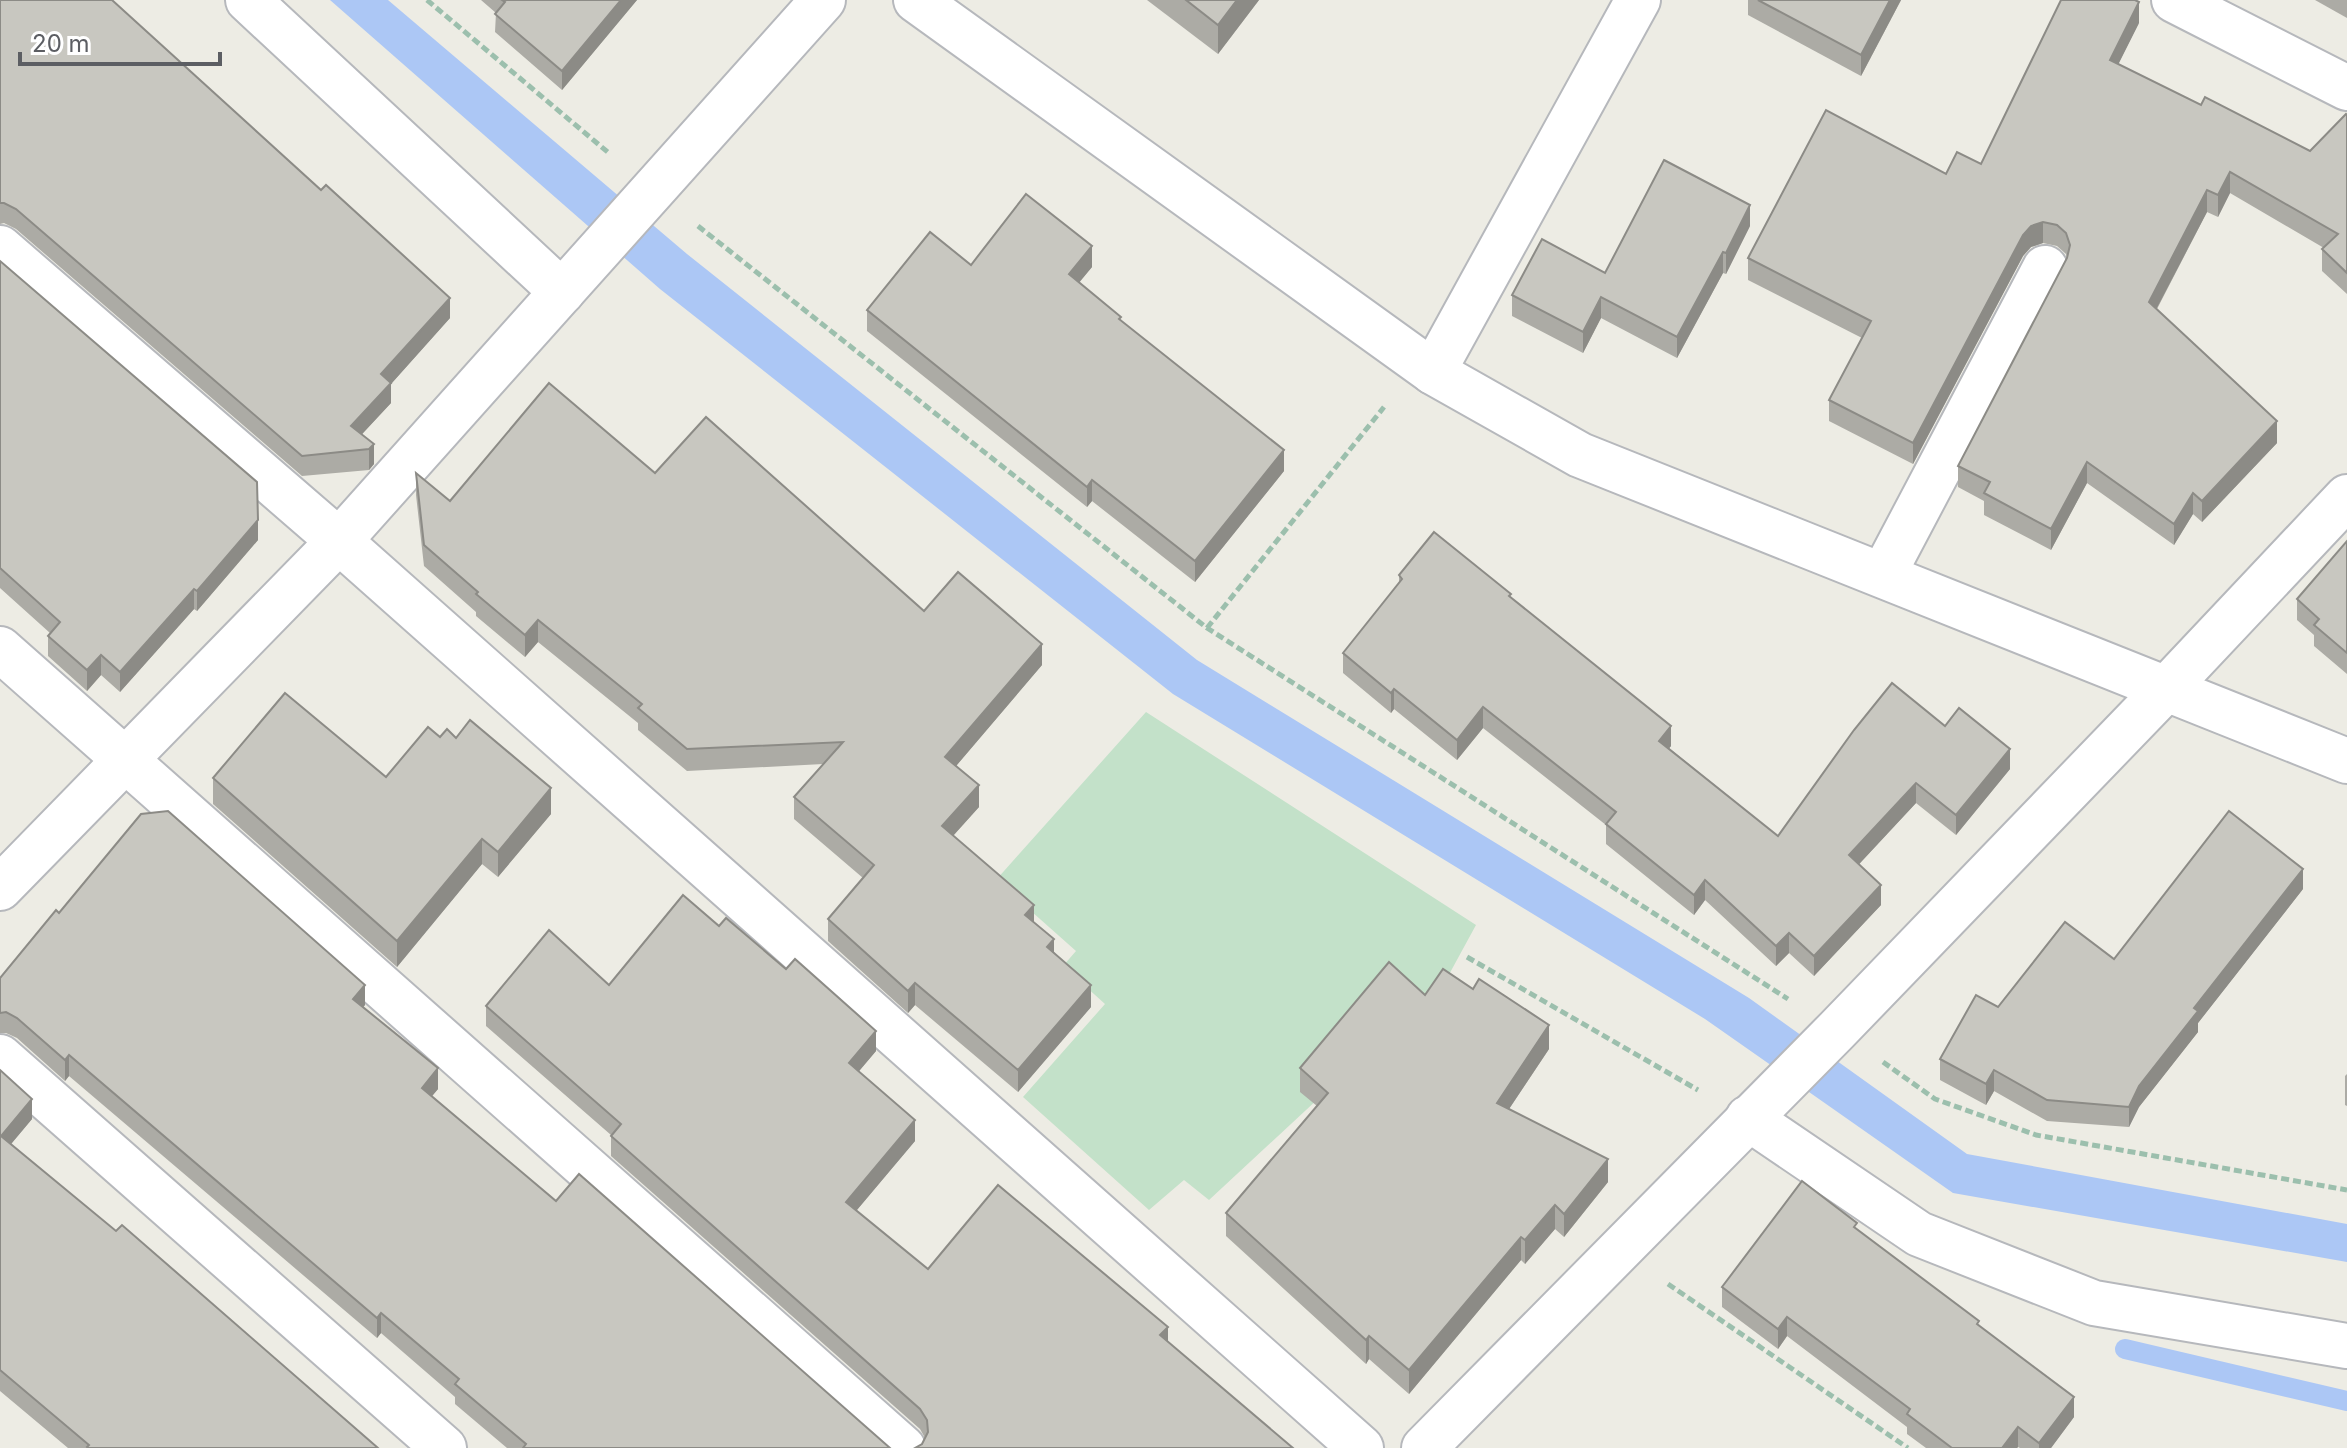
<svg xmlns="http://www.w3.org/2000/svg" width="2347" height="1448" viewBox="0 0 2347 1448" font-family="Inter,sans-serif">
  <rect width="100%" height="100%" fill="#edece4"/>
  <polygon fill="#c3e1c9" points="1146,712 1476,925 1446,980 1209,1200 1184,1180 1149,1210 1023,1097 1105,1004 1063,966 1076,951 996,880"/>
  <polygon fill="#acc7f5" points="330,0 388,0 687,254 1197,660 1749,998 1967,1154 2347,1224 2347,1262 1953,1193 1705,1019 1173,694 660,289"/>
  <g fill="none" stroke-linecap="round" stroke-linejoin="round">
    <polyline stroke="#acc7f5" stroke-width="20" points="2125,1349 2347,1401"/>
    <g stroke="#b6b8bc" stroke-width="48">
      <g id="minor">
        <polyline points="248,0 562,292"/>
        <polyline points="916,0 1433,372 1580,455 2347,761"/>
        <polyline points="2174,0 2347,88"/>
        <polyline points="0,248 339,541 1361,1448"/>
        <polyline points="1433,372 1638,0"/>
        <polyline points="1883,575 2045,268"/>
        <polyline points="0,649 903,1448"/>
        <polyline points="0,888 339,541 823,0"/>
        <polyline points="0,1057 444,1448"/>
        <polyline points="1748,1118 1919,1234 2094,1303 2347,1346"/>
        <polyline points="1424,1448 1837,1030 2167,688 2347,497"/>
      </g>
    </g>
    <g stroke="#9cbfad" stroke-width="5" stroke-dasharray="8 4" stroke-linecap="butt">
      <polyline points="427,0 610,154"/>
      <polyline points="698,226 1207,628 1788,999"/>
      <polyline points="1207,628 1384,407"/>
      <polyline points="1467,957 1698,1090"/>
      <polyline points="1883,1062 1935,1099 2036,1135 2347,1190"/>
      <polyline points="1668,1284 1908,1448"/>
    </g>
    <use href="#minor" stroke="#fff" stroke-width="44"/>
  </g>
  <g fill="#acaba5">
    <polygon points="0,0 450,318 391,384 391,403 362,434 374,444 374,464 369,470 302,476 16,229 4,223 0,224"/>
    <polygon points="481,0 637,0 562,90 495,32 496,13"/>
    <polygon points="1147,0 1259,0 1218,54"/>
    <polygon points="1748,0 1901,0 1861,76 1748,15"/>
    <polygon points="2315,0 2347,0 2347,18"/>
    <polygon points="2139,23 2118,64 2201,105 2310,151 2347,115 2347,317 2347,294 2322,271 2322,249 2324,248 2230,193 2218,217 2207,212 2157,309 2277,443 2202,522 2193,514 2174,545 2087,483 2051,550 1984,515 1984,501 1958,487 1958,466 2067,258 2066,254 2057,246 2043,243 2031,247 2023,256 1913,464 1829,421 1829,400 1862,338 1748,280 1748,258 1946,174 1981,164"/>
    <polygon points="1750,226 1726,274 1723,273 1677,358 1601,318 1583,353 1512,316 1512,295 1605,273"/>
    <polygon points="0,261 258,540 197,611 194,609 120,692 101,675 87,691 48,656 48,636 50,633 0,588"/>
    <polygon points="971,265 1092,267 1079,282 1284,471 1195,582 1092,501 1087,507 867,331 867,310"/>
    <polygon points="416,473 450,501 655,473 924,611 1042,665 956,766 979,807 953,836 1034,922 1091,1007 1018,1092 915,1005 908,1013 828,941 828,919 863,878 794,819 794,797 823,764 687,771 638,730 638,723 538,642 525,657 476,616 476,612 424,566 416,495"/>
    <polygon points="2347,541 2347,674 2314,646 2314,635 2297,620 2297,599"/>
    <polygon points="1399,575 1511,598 1671,746 1669,748 1778,836 1945,726 2010,769 1956,835 1916,803 1859,864 1881,905 1814,976 1789,953 1776,966 1705,900 1694,915 1606,844 1606,825 1483,728 1457,760 1394,709 1391,713 1343,673 1343,653 1399,583"/>
    <polygon points="440,737 456,738 551,814 498,877 482,864 397,967 213,804 213,778 386,777"/>
    <polygon points="2303,889 2198,1023 2198,1032 2139,1107 2129,1127 2047,1121 1994,1091 1986,1105 1940,1080 1940,1059 1998,1007 2114,959"/>
    <polygon points="59,913 365,1005 363,1007 438,1089 432,1096 556,1201 890,1448 507,1448 455,1404 455,1397 381,1333 377,1338 69,1076 65,1081 17,1038 6,1033 0,1033 0,978"/>
    <polygon points="719,926 876,1051 859,1071 915,1141 856,1211 928,1269 1168,1342 922,1444 925,1438 920,1429 611,1156 611,1135 486,1026 486,1006 609,985"/>
    <polygon points="1549,1049 1509,1109 1608,1182 1564,1237 1555,1229 1525,1264 1521,1260 1409,1394 1369,1359 1366,1364 1226,1236 1226,1213 1317,1106 1300,1092 1300,1068"/>
    <polygon points="0,1070 32,1119 11,1144 378,1448 68,1448 0,1391"/>
    <polygon points="2347,1074 2347,1106 2345,1105 2345,1076"/>
    <polygon points="1857,1230 1979,1326 2074,1417 2051,1448 2020,1448 2018,1447 2017,1448 1926,1448 1907,1434 1907,1427 1787,1336 1778,1349 1722,1307 1722,1287"/>
  </g>
  <g fill="#8c8b86">
    <polygon points="621,0 637,0 562,90 562,71"/>
    <polygon points="1237,0 1259,0 1218,54 1218,25"/>
    <polygon points="1890,0 1901,0 1861,76 1861,55"/>
    <polygon points="2139,2 2139,23 2110,81 2110,60"/>
    <polygon points="2230,172 2230,193 2218,217 2218,195"/>
    <polygon points="2207,190 2207,212 2149,323 2149,302"/>
    <polygon points="1750,205 1750,226 1726,274 1726,253"/>
    <polygon points="2043,222 2043,243 2031,247 2023,256 1913,464 1913,443 2023,235 2031,226"/>
    <polygon points="1092,246 1092,267 1069,295 1069,274"/>
    <polygon points="1723,252 1723,273 1677,358 1677,337"/>
    <polygon points="1601,297 1601,318 1583,353 1583,332"/>
    <polygon points="450,298 450,318 391,384 391,403 351,446 351,426 381,374"/>
    <polygon points="2277,421 2277,443 2202,522 2202,501"/>
    <polygon points="374,444 374,464 369,470 369,449"/>
    <polygon points="1284,450 1284,471 1195,582 1195,561"/>
    <polygon points="2087,462 2087,483 2051,550 2051,529"/>
    <polygon points="1092,480 1092,501 1087,507 1087,487"/>
    <polygon points="2193,493 2193,514 2174,545 2174,524"/>
    <polygon points="258,520 258,540 197,611 197,591"/>
    <polygon points="194,589 194,609 120,692 120,672"/>
    <polygon points="538,620 538,642 525,657 525,635"/>
    <polygon points="1042,644 1042,665 945,779 945,757"/>
    <polygon points="101,655 101,675 87,691 87,670"/>
    <polygon points="1394,689 1394,709 1391,713 1391,693"/>
    <polygon points="1483,707 1483,728 1457,760 1457,740"/>
    <polygon points="1671,726 1671,746 1659,761 1659,741"/>
    <polygon points="2010,749 2010,769 1956,835 1956,815"/>
    <polygon points="1916,783 1916,803 1849,875 1849,855"/>
    <polygon points="979,785 979,807 942,848 942,826"/>
    <polygon points="551,788 551,814 498,877 498,852"/>
    <polygon points="482,839 482,864 397,967 397,941"/>
    <polygon points="2303,869 2303,889 2198,1023 2198,1032 2139,1107 2129,1127 2129,1107 2139,1086 2194,1008"/>
    <polygon points="1705,880 1705,900 1694,915 1694,895"/>
    <polygon points="1881,885 1881,905 1814,976 1814,956"/>
    <polygon points="1034,905 1034,926 1025,915"/>
    <polygon points="1789,933 1789,953 1776,966 1776,946"/>
    <polygon points="1054,939 1054,961 1047,947"/>
    <polygon points="915,983 915,1005 908,1013 908,991"/>
    <polygon points="365,985 365,1005 353,1019 353,999"/>
    <polygon points="1091,985 1091,1007 1018,1092 1018,1070"/>
    <polygon points="1549,1025 1549,1049 1497,1127 1497,1103"/>
    <polygon points="876,1031 876,1051 849,1083 849,1063"/>
    <polygon points="69,1055 69,1076 65,1081 65,1060"/>
    <polygon points="438,1068 438,1089 422,1108 422,1088"/>
    <polygon points="1994,1070 1994,1091 1986,1105 1986,1084"/>
    <polygon points="32,1099 32,1119 1,1156 1,1136"/>
    <polygon points="915,1120 915,1141 846,1223 846,1202"/>
    <polygon points="1608,1159 1608,1182 1564,1237 1564,1214"/>
    <polygon points="1555,1205 1555,1229 1525,1264 1525,1240"/>
    <polygon points="1521,1237 1521,1260 1409,1394 1409,1370"/>
    <polygon points="381,1313 381,1333 377,1338 377,1318"/>
    <polygon points="1787,1317 1787,1336 1778,1349 1778,1329"/>
    <polygon points="1168,1327 1168,1347 1160,1335"/>
    <polygon points="1369,1336 1369,1359 1366,1364 1366,1340"/>
    <polygon points="2074,1397 2074,1417 2051,1448 2039,1448 2039,1443"/>
    <polygon points="2018,1427 2018,1447 2017,1448 2002,1448"/>
  </g>
  <g fill="#c8c7c0" stroke="#8c8b86" stroke-width="2">
    <polygon points="0,0 112,0 321,190 326,185 450,298 381,374 391,383 351,426 374,444 369,449 302,456 16,209 4,203 0,203"/>
    <polygon points="502,0 621,0 562,71 495,14 505,2"/>
    <polygon points="1186,0 1237,0 1218,25"/>
    <polygon points="1758,0 1890,0 1861,55"/>
    <polygon points="2061,0 2135,0 2139,2 2110,60 2201,105 2205,97 2310,151 2346,114 2347,115 2347,273 2322,249 2338,234 2230,172 2218,195 2207,190 2149,302 2277,421 2202,501 2193,493 2174,524 2087,462 2051,529 1984,493 1990,482 1958,466 2067,258 2070,245 2066,233 2057,225 2043,222 2031,226 2023,235 1913,443 1829,400 1871,321 1748,258 1826,110 1946,174 1957,152 1981,164"/>
    <polygon points="1664,160 1750,205 1726,253 1723,252 1677,337 1601,297 1583,332 1512,295 1542,239 1605,273"/>
    <polygon points="1026,194 1092,246 1069,274 1121,317 1119,319 1284,450 1195,561 1092,480 1087,487 867,310 930,232 971,265"/>
    <polygon points="0,261 257,482 258,520 197,591 194,589 120,672 101,655 87,670 48,636 60,622 0,568"/>
    <polygon points="549,383 655,473 706,417 924,611 958,572 1042,644 945,757 979,785 942,826 1034,905 1025,915 1054,939 1047,947 1091,985 1018,1070 915,983 908,991 828,919 874,865 794,797 843,742 687,749 638,708 642,704 538,620 525,635 476,594 478,592 424,545 416,473 450,501"/>
    <polygon points="1434,532 1511,594 1509,596 1671,726 1659,741 1778,836 1854,730 1892,683 1945,726 1959,708 2010,749 1956,815 1916,783 1849,855 1881,885 1814,956 1789,933 1776,946 1705,880 1694,895 1606,824 1616,812 1483,707 1457,740 1394,689 1391,693 1343,653 1402,579 1399,575"/>
    <polygon points="2347,541 2347,653 2314,625 2319,619 2297,599"/>
    <polygon points="285,693 386,777 428,727 440,737 447,729 456,738 470,720 551,788 498,852 482,839 397,941 213,778"/>
    <polygon points="168,811 365,985 353,999 438,1068 422,1088 556,1201 579,1174 890,1448 523,1448 526,1444 455,1384 459,1379 381,1313 377,1318 69,1055 65,1060 17,1018 6,1012 0,1013 0,978 56,910 59,913 141,814"/>
    <polygon points="2229,811 2303,869 2194,1008 2198,1011 2139,1086 2129,1107 2047,1100 1994,1070 1986,1084 1940,1059 1976,995 1998,1007 2065,922 2114,959"/>
    <polygon points="683,895 719,926 726,918 786,969 795,959 876,1031 849,1063 915,1120 846,1202 928,1269 998,1185 1168,1327 1160,1335 1293,1448 915,1448 922,1444 928,1432 927,1420 920,1409 611,1136 621,1124 486,1006 549,930 609,985"/>
    <polygon points="1389,962 1425,995 1443,969 1473,989 1479,979 1549,1025 1497,1103 1608,1159 1564,1214 1555,1205 1525,1240 1521,1237 1409,1370 1369,1336 1366,1340 1226,1213 1328,1093 1300,1068"/>
    <polygon points="0,1070 32,1099 1,1136 116,1231 122,1225 378,1448 88,1448 87,1447 89,1445 0,1370"/>
    <polygon points="1802,1181 1857,1223 1854,1227 1979,1321 1977,1324 2074,1397 2039,1443 2018,1427 2002,1448 1952,1448 1907,1414 1910,1409 1787,1317 1778,1329 1722,1287"/>
  </g>
  <path d="M20 52v12h200v-12" fill="none" stroke="#5c5e63" stroke-width="4"/>
  <text x="32" y="52" font-size="24" fill="#5c5e63" stroke="#ffffff" stroke-width="6" paint-order="stroke">20 m</text>
</svg>
